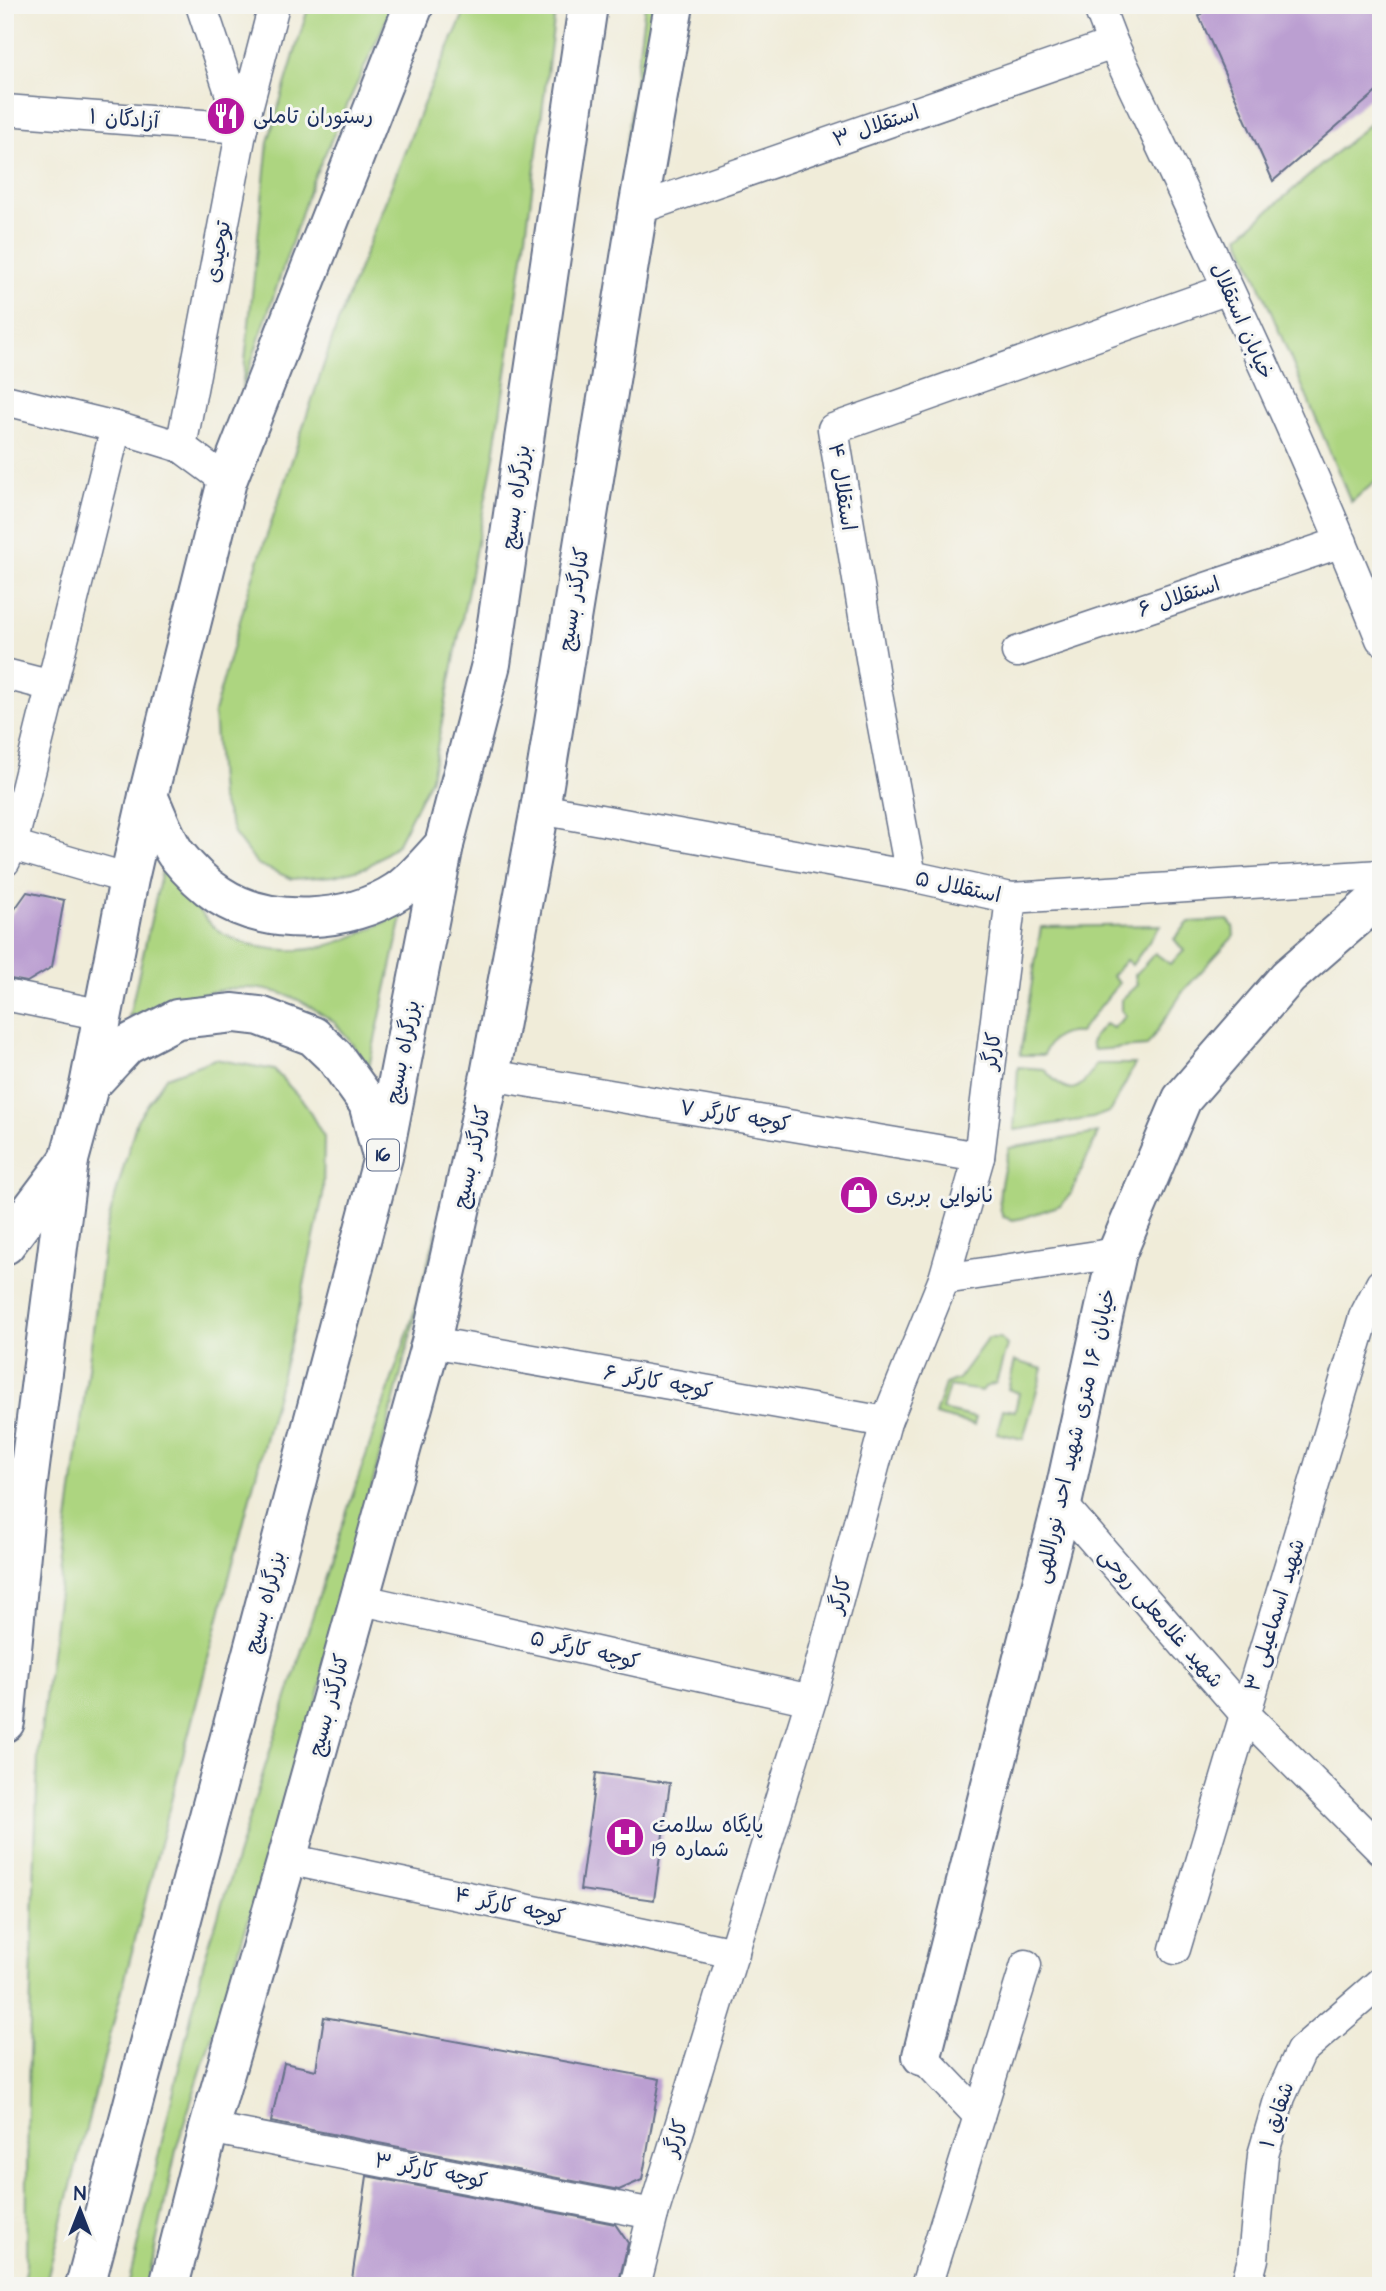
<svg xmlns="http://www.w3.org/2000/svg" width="1386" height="2291" viewBox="0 0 1386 2291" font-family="'Architects Daughter','Playpen Sans Arabic',sans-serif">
  <rect width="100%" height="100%" fill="#f6f6f2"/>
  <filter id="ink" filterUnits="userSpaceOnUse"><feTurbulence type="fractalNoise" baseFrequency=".0143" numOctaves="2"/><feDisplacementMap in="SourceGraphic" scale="14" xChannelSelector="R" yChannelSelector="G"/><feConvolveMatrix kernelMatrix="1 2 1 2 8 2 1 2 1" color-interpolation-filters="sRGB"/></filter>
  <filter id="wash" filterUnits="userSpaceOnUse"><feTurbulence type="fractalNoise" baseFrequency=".00686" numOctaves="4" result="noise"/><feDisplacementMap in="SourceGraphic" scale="28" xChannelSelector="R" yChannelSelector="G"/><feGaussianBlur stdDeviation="1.57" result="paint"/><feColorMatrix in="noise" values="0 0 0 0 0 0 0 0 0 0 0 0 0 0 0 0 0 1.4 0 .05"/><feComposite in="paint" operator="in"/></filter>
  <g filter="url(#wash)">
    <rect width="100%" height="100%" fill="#f0ecd9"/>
    <g fill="#add580" stroke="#64826f" stroke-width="2">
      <polygon points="309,5 393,5 312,182 242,390 268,142"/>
      <polygon points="468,5 556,5 526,236 494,456 431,778 397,845 367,867 334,876 292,879 257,864 235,835 220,797 214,712 249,589 337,325 427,95"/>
      <polygon points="645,5 655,5 624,166"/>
      <polygon points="1381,114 1381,477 1351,502 1239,236"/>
      <path d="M163,866C179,885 197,912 215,928C226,937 245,944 260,947C317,959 353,937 403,913L369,1067C358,1053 348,1037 336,1024C330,1018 321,1014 314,1009C253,968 192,996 129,1017Z"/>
      <polygon points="1228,920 1233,926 1234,936 1184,990 1147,1046 1094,1050 1091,1043 1094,1036 1105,1024 1113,1028 1126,1016 1121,1010 1121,1000 1137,985 1135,975 1155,953 1170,964 1184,951 1174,939 1189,922"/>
      <path d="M1161,925L1132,965L1126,960L1112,976L1119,983L1079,1033C1063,1031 1048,1039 1044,1055H1020L1041,927Z"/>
      <polygon points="215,1059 274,1070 304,1102 324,1137 323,1195 299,1309 45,2286 22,2286 26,2266 28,2089 38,1754 106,1229 137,1120 166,1077"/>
      <path d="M1096,1064H1135L1111,1111L1093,1118L1014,1130L1018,1067L1044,1069C1067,1096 1079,1096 1096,1064Z"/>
      <path d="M1098,1133L1070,1195L1061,1205L1023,1218L1013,1220L1003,1217C994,1199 1005,1167 1009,1148Z"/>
      <polygon points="439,1224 314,1713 177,2146 147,2286 128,2286 204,1961 328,1567 410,1326"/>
      <polygon points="988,1338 1000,1338 1007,1345 996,1383 985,1387 982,1391 949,1386 942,1410 976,1418 974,1425 935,1415 945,1384 958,1379"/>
      <polygon points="1015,1361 1043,1369 1023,1439 997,1433 1003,1409 1015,1411 1019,1393 1008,1389"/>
    </g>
    <g id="blocks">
      <g fill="#bb9fd1">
        <polygon points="1211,5 1381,5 1381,88 1273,181 1199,16"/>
        <polygon points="27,892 64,900 52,967 27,982 5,978 5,923"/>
        <polygon points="596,1773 670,1783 654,1900 580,1890"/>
        <polygon points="324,2017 660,2079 642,2180 619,2190 271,2122 284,2063 316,2070"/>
        <polygon points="367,2176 615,2224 628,2243 618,2286 351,2286"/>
      </g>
    </g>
  </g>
  <g filter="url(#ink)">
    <use href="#blocks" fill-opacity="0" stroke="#667189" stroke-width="2"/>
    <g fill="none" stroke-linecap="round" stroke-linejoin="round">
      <g stroke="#667189" stroke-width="33">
        <g id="street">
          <polyline points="201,5 242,128 181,447 227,481"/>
          <path d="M1098,5L1113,44C1206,241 1301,437 1381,639"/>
          <polyline points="5,110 242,128 274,5"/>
          <polyline points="638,209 1113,44"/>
          <polyline points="5,400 116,427"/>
          <polyline points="1017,652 1342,542"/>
          <polyline points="5,674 52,686"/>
          <polyline points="540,809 911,876 1011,898 1381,875"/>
          <polyline points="5,843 129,879"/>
          <polyline points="5,861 12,845 116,427 181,447"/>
          <polyline points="911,876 877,694 833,429 1228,289"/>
          <polyline points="5,995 103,1015"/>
          <polyline points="490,1075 979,1157"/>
          <polyline points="944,1279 1117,1253"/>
          <polyline points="431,1342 886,1422"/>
          <polyline points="1062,1504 1245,1714 1381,1850"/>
          <polyline points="358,1599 811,1700"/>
          <polyline points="287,1859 734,1953"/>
          <polyline points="1175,1949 1364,1317 1381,1284"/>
          <polyline points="922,2056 979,2116 926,2286"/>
          <polyline points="979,2116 1026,1965"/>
          <polyline points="209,2128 653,2214"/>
          <polyline points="635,2286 653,2214 811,1700 886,1422 944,1279 979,1157 1011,898"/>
          <polyline points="1246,2286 1253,2259 1263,2155 1280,2097 1301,2051 1381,1982"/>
        </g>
      </g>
      <g stroke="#667189" stroke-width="42">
        <g id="secondary">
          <polyline points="5,1245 69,1160"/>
          <polyline points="922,2056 1062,1504 1117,1253 1182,1099 1288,977 1381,896"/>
          <polyline points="169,2286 209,2128 287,1859 431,1342 490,1075 540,809 638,209 674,5"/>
        </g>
      </g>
      <g stroke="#667189" stroke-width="42">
        <g id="highway">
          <path d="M148,796C157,814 164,837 176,854C188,869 202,884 219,895C269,928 349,923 398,891C415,879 430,860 444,845"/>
          <polyline points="89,1086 127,1045 177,1019 234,1013 260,1016 313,1036 335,1057 368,1103 381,1152"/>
          <polyline points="5,1722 27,1490 69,1160 89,1086 129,879 148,796 227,481 414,5"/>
          <polyline points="85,2286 383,1157 444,845 491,664 588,5"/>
        </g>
      </g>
      <use href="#street" stroke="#fff" stroke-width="30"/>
      <use href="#secondary" stroke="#fff" stroke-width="38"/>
      <use href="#highway" stroke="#fff" stroke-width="38"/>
    </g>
  </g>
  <defs>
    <g id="restaurant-disc" transform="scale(2.0125)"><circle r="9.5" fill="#b5179e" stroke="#f6f6f2"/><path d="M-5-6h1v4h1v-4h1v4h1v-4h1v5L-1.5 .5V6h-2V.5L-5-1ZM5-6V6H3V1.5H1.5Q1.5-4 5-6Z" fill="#fff"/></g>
    <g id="shop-disc" transform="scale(2.0125)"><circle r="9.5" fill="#b5179e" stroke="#f6f6f2"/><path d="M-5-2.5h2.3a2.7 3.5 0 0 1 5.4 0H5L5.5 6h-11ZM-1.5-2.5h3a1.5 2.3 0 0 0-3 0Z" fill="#fff"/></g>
    <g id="hospital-disc" transform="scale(2.0125)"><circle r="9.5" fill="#b5179e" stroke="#f6f6f2"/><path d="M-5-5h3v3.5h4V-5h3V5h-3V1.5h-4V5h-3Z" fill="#fff"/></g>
  </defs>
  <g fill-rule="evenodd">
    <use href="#restaurant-disc" x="226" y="116"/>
    <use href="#shop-disc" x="859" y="1195"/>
    <use href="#hospital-disc" x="625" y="1837"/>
  </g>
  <g text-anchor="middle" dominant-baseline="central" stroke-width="6" stroke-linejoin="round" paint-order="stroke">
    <rect fill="#f6f6f2" stroke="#5d6b8a" stroke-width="2" x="367" y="1139.5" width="32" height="31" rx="5"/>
    <g font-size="19" font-weight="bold" fill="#1b2f5e">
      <text x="383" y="1155">16</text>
    </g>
    <g font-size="21" fill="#1b2f5e" stroke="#f6f6f2" text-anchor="start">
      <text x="253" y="116">رستوران تاملی</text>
      <text x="886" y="1195">نانوایی بربری</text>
      <text x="652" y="1825">پایگاه سلامت<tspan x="652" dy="24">شماره 19</tspan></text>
    </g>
    <g font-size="21" fill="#1b2f5e" stroke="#f6f6f2">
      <text transform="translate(124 119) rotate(4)">آزادگان ۱</text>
      <text transform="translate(876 126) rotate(-19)">استقلال ۳</text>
      <text transform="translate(218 252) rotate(-79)">توحیدی</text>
      <text transform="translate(1242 321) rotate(66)">خیابان استقلال</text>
      <text transform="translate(842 487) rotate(81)">استقلال ۴</text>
      <text transform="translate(516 497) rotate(-82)">بزرگراه بسیج</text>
      <text transform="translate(1179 597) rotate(-19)">استقلال ۶</text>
      <text transform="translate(574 599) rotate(-81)">کنارگذر بسیج</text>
      <text transform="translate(958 887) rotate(12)">استقلال ۵</text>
      <text transform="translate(992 1051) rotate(-83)">کارگر</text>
      <text transform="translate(403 1052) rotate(-79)">بزرگراه بسیج</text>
      <text transform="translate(735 1116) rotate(9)">کوچه کارگر ۷</text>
      <text transform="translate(472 1157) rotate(-77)">کنارگذر بسیج</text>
      <text transform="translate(658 1382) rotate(10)">کوچه کارگر ۶</text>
      <text transform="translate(1075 1436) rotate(-77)">خیابان ۱۶ متری شهید احد نوراللهی</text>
      <text transform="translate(840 1595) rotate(-75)">کارگر</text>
      <text transform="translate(265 1602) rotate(-75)">بزرگراه بسیج</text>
      <text transform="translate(1275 1615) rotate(-73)">شهید اسماعیلی ۳</text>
      <text transform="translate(1161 1618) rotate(49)">شهید غلامعلی روحی</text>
      <text transform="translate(585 1650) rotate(13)">کوچه کارگر ۵</text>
      <text transform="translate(329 1705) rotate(-75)">کنارگذر بسیج</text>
      <text transform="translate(510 1906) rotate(12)">کوچه کارگر ۴</text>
      <text transform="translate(1277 2115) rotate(-72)">شقایق ۱</text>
      <text transform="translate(676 2138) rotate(-73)">کارگر</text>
      <text transform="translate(431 2171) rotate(11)">کوچه کارگر ۳</text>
    </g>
  </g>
  <rect width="1386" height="2291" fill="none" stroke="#f6f6f2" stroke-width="28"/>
  <g transform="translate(80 2210)" stroke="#f6f6f2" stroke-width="5" paint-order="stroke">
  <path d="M0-5L12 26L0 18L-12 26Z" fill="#1b2f5e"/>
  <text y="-10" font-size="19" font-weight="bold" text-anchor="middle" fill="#1b2f5e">N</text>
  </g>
</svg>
